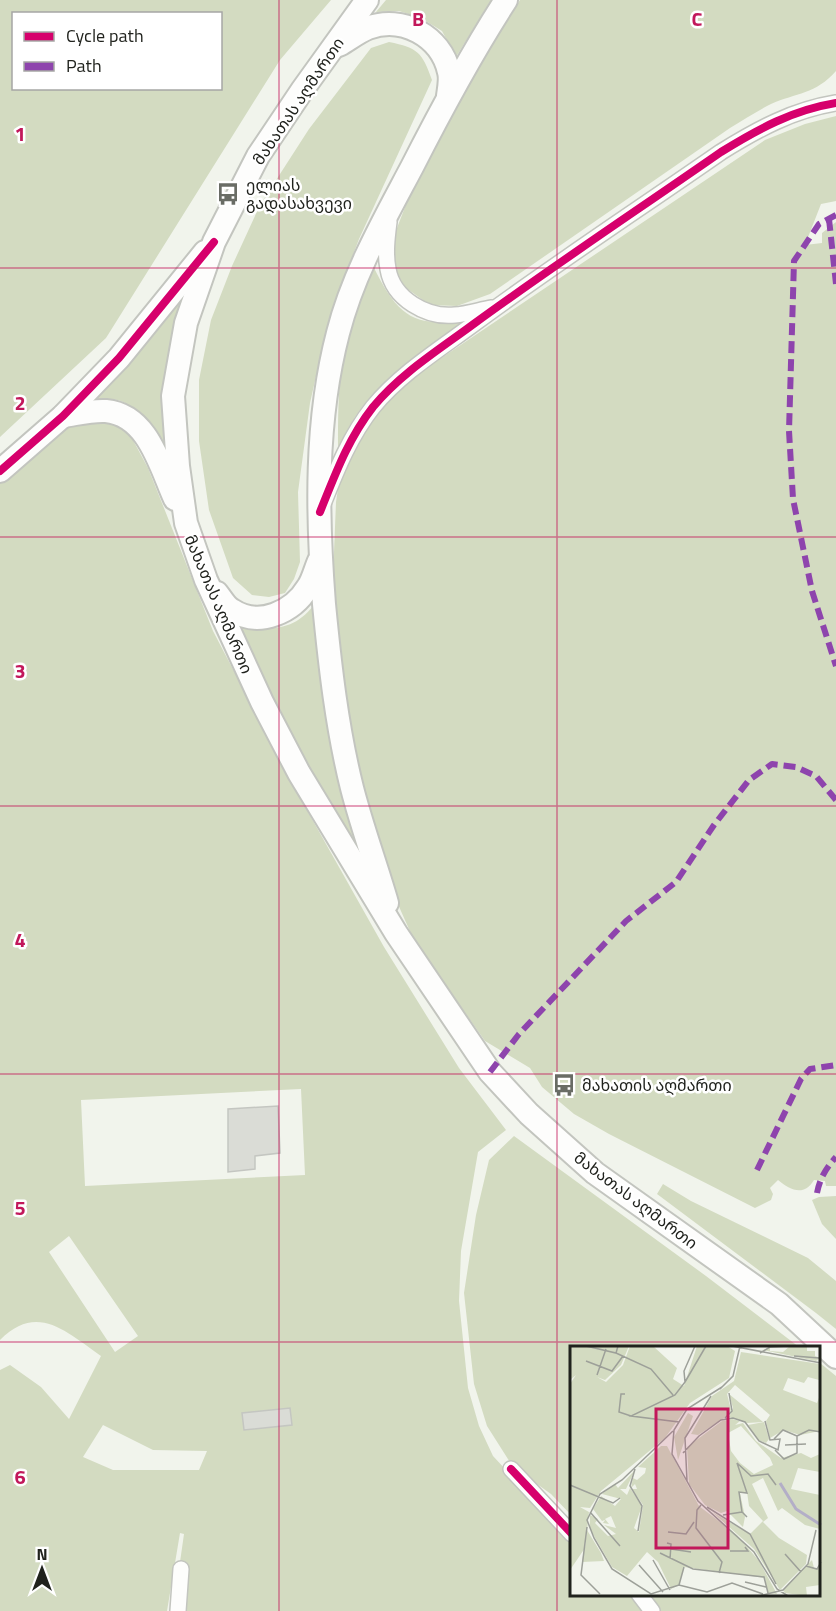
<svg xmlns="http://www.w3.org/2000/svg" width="836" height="1611" viewBox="0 0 836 1611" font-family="'Titillium Web','Noto Sans Georgian',sans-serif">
  <rect width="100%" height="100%" fill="#f1f4ec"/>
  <g fill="#d3dbc1" fill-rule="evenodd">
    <path d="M0,0H331L280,60L106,338L0,437ZM14,14H220V88H14Z"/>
    <polygon points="386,0 491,0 456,57 442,31 421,18 399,11 376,12"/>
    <path d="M520,0H836V71C816,94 796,93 771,104C757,111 743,120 730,128L490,294L457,306L430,305L406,288L392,266V241L412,189L459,91Z"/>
    <path d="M389,42C418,48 422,52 432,80L359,239L329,319L310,403L298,492L300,562L294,579L285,593L269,597L252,595L233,578L209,510L199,441V380L211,320L232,266L260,205L309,129L371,48Z"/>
    <path d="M836,116V201L821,204L805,245L822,243V233L836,222V1186H826L825,1181L814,1180C804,1197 790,1190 778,1180L770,1188L773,1194L771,1200L755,1208L609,1134L574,1114L542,1087L530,1068L485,1041L430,963H424L385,875L356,790L332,602L336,502L341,469L380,405L419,373L765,140L805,124Z"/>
    <path d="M373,266C400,321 416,328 476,319C441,343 395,368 368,400C355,414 347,431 338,447C338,419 338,391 342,363C347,330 360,297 373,266Z"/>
    <path d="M198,269L168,460C156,441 144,411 121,401C109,397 95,402 83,403Z"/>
    <path d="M72,423H111L127,429L148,468L213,631L299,796L384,947L459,1068L506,1130L478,1152L461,1251L459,1301L468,1388L479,1426L493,1456L572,1541V1594H820V1363L836,1376V1611H173L184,1534L180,1533L167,1611H0V1370L10,1365L41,1387L69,1419L101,1356C67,1332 37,1302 0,1340V483L61,428ZM301,1089L305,1175L85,1186L81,1100ZM69,1236L138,1336L115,1352L49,1252ZM103,1425L153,1450L207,1451L199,1470H113L83,1457Z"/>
    <path d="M316,602L341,785L360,857C315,781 274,705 237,625C270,631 295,632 316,602Z"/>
    <polygon points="514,1136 706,1276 799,1347 572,1347 572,1516 551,1494 513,1467 487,1426 474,1384 464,1293 476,1215 489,1160"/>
    <polygon points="663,1184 691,1201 808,1258 836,1281 836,1329 816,1313 657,1194"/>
    <polygon points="836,1196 836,1239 822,1224 812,1200 819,1197"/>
  </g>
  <g fill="#dadcd6" stroke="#c4c6c1" stroke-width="1.5">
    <polygon points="278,1106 280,1153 255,1156 255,1169 228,1172 228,1109"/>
    <polygon points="290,1408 292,1425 244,1430 242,1413"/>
  </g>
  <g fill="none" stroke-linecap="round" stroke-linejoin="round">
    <g stroke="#c3c5bf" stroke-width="18">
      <g id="street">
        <path d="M389,222C387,238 385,253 388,269C393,299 427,318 455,315C467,314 480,310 492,308"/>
        <path d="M323,504C337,469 350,436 373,407C401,373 440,349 475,323C555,264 639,209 721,152C758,129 793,110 836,103"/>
        <polyline points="511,1469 572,1534"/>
        <polyline points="639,1594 652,1611"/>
        <polyline points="178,1611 181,1569"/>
      </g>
    </g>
    <g stroke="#c3c5bf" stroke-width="26">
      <g id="secondary">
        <polyline points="367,0 303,89 258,156 214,242 186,323 173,396 178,466 186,523 206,580 262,702 299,773 396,933 490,1072 529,1114 595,1173 779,1304 836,1357"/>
        <path d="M339,45C348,40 358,32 368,28C402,15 441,36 449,72C451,79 449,88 448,96"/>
        <path d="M63,416C77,414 92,410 106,411C148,415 160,466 175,499"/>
        <polyline points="0,471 63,416 119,358 205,252"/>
        <path d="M217,593C221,598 226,607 232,610C259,628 293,612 308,587C313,580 315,570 319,561"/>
        <path d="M387,903C376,865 362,827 352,788C337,728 330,666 324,604C317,514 315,421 338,333C353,274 384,220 412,167C441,110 471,54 506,0"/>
      </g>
    </g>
    <use href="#street" stroke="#fdfdfc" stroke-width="15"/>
    <use href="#secondary" stroke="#fdfdfc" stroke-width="22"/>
    <g stroke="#8e44ad" stroke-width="6" stroke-dasharray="12 6" stroke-linecap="butt">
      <polyline points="836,215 819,224 794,261 789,431 793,499 812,591 836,666"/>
      <polyline points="829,219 836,284"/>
      <polyline points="490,1072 519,1034 626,921 676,882 714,825 749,780 772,764 796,767 816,776 836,800"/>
      <polyline points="757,1170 801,1079 810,1069 836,1065"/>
      <path d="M817,1193C820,1178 826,1168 836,1157"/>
    </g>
    <g stroke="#fff" stroke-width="11">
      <g id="cycleway">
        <polyline points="0,471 63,416 119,358 214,242"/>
        <path d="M320,512C335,475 348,439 373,407C401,373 440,349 475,323C556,264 639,209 721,152C758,129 793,110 836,103"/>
        <polyline points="511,1469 572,1534"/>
      </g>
    </g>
    <use href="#cycleway" stroke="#d6006c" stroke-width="8"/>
  </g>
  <path fill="none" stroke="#c2185b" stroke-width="1.5" stroke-opacity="0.55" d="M279,0V1611M557,0V1611M0,268H836M0,537H836M0,806H836M0,1074H836M0,1342H836"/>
  <defs>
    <g id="bus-bare" transform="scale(1.8)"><path d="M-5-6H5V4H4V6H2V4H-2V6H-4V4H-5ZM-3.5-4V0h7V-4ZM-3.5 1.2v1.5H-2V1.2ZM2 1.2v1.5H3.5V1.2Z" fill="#696c65" stroke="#fff" stroke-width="2.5" paint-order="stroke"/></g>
  </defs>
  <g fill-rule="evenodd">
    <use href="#bus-bare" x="228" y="194"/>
    <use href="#bus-bare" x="564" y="1085"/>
  </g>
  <g text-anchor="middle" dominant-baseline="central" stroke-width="5" stroke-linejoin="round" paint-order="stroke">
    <g font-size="16" fill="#20221d" stroke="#fff">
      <text transform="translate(298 101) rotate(-56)">მახათას აღმართი</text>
      <text transform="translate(219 604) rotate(67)">მახათას აღმართი</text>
      <text transform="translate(636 1200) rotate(37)">მახათას აღმართი</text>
    </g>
    <g font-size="16" fill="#20221d" stroke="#fff" text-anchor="start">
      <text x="246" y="185">ელიას<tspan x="246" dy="18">გადასახვევი</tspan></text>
      <text x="582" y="1085">მახათის აღმართი</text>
    </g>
  </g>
  <g transform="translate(570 1346)">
    <rect width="250" height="250" fill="#f1f4ec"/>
    <path d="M0,0H59L51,19L35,34L27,31L36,36L53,19L60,0H83L107,22L103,33L114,40L127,0H157L165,5L159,32L120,57L95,92L31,145L20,162L10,161L19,166L15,202L0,224V38L6,29L0,34ZM220,0H237V5H245V10L250,12L246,15L193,4L200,2V5L213,6ZM171,6L250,18L249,34L238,31L234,37L218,32L213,44L247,57L250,49V85L230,89L214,84L200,92L196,75L200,69L165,39L157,48L161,64L157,70L128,89L121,88L142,50L164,35ZM159,48L193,76L177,77L159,71L163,62ZM118,67L123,70L108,114L104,91ZM162,73L170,75L165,79L173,77L186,95L211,112L231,107L241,112L250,108V126L228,122L221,143L250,149V183L235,179L212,162L208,165L193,132L182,138L198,172L193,176L209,192L237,209L236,218L210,244L184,203L142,166L180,188L193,175L179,160L177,146L170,147L175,171L173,181L157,165L151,167L135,159L119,138L117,101L152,75ZM171,80L200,112L203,119L184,128L170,117L161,105L158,87ZM194,76L199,93L196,97L188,94L178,79ZM91,100H97L129,160L167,189L189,215L207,248L198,247L195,232L114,221L109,239L101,243L88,216L77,206L57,230L42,221L20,183V169L28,173L25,177L38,190L46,188L34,179L46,182L41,170L35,173L39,178L33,177L35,174L32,175L23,163L31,150L45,160L51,153L32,148L45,138L48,142L65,124L56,143H50L57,149L60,142L72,160L64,182L69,186L73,159L62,143H67L65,138L61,142L63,132L67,134L75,127L76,122L68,121ZM17,184L31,207L34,215L12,216ZM242,214L244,222H250V239L236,241L237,250L215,247L213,244Z" fill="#d3dbc1" fill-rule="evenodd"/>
    <path fill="none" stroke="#b3aec7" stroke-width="3" d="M210,137L226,163L251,179"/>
    <path fill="none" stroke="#9da099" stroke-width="1.5" d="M16,0L46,7L48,0M162,0L251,17M46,7L81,23L103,49M190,7L200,1L218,0M224,10L249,12M16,15L42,25L53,10M27,29L36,3M115,36L136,0M152,41L117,63L104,84L102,108L128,155L184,206L207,243L218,250M150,43L163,30L170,0M55,48H51L49,66L61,70M155,72L162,65L159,47M109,76L61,70L105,49L115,36L114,25L125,0M103,85L52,134L30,148L17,174L24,192L42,223L81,248L109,239L137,246L162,237L193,248M227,90L239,84L251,86M204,93L213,84L227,90V107L214,113L205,104M215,99L236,98M113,107L129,90L151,74L163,72L175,76L189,95L208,104L210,93L200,94L195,75M65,123L60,140L72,160L68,185M117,135L115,92L141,50M0,139L43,157L50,152M131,159L127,164L126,182L152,216L149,227M137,161L180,188L206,238M20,166L50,200M153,169L172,166M177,171L172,166L169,146L177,147L167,117L181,130L198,128L206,139M17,181L11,229L30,248M98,186L116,188L124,176M97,197L101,198L100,213M101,203L121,206M160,205H178L175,201M90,207L123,223L194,231L198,247M215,208L231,226M83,214L100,244M69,219L93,246M236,220L247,223L251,216M175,236L196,241M109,239L114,221M189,250L213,244L238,218L246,184"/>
    <path fill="#c2185b" fill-opacity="0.15" stroke="#c2185b" stroke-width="3" d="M86,63H158V202H86Z"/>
    <rect width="250" height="250" fill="none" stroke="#20221d" stroke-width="3"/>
  </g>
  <g font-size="20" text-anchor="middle" font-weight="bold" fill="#c2185b" stroke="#fff" stroke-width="5" stroke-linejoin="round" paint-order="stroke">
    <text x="418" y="26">B</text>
    <text x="697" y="26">C</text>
    <text x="20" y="141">1</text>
    <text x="20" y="410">2</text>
    <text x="20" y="678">3</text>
    <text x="20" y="947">4</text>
    <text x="20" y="1215">5</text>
    <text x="20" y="1484">6</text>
  </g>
  <rect x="12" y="12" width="210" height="78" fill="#ffffff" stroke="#a6a7a5" stroke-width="1.5"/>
  <rect x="24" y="32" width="30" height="9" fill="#d6006c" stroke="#a6a7a5" stroke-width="1.5"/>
  <text x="66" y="42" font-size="18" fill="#20221d">Cycle path</text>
  <rect x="24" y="62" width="30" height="9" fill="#8e44ad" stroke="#a6a7a5" stroke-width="1.5"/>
  <text x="66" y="72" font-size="18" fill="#20221d">Path</text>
  <g transform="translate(42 1569)" stroke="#ffffff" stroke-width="4.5" paint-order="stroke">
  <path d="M0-4.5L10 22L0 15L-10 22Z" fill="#20221d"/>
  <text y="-9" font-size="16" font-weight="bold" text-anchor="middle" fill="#20221d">N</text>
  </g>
</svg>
